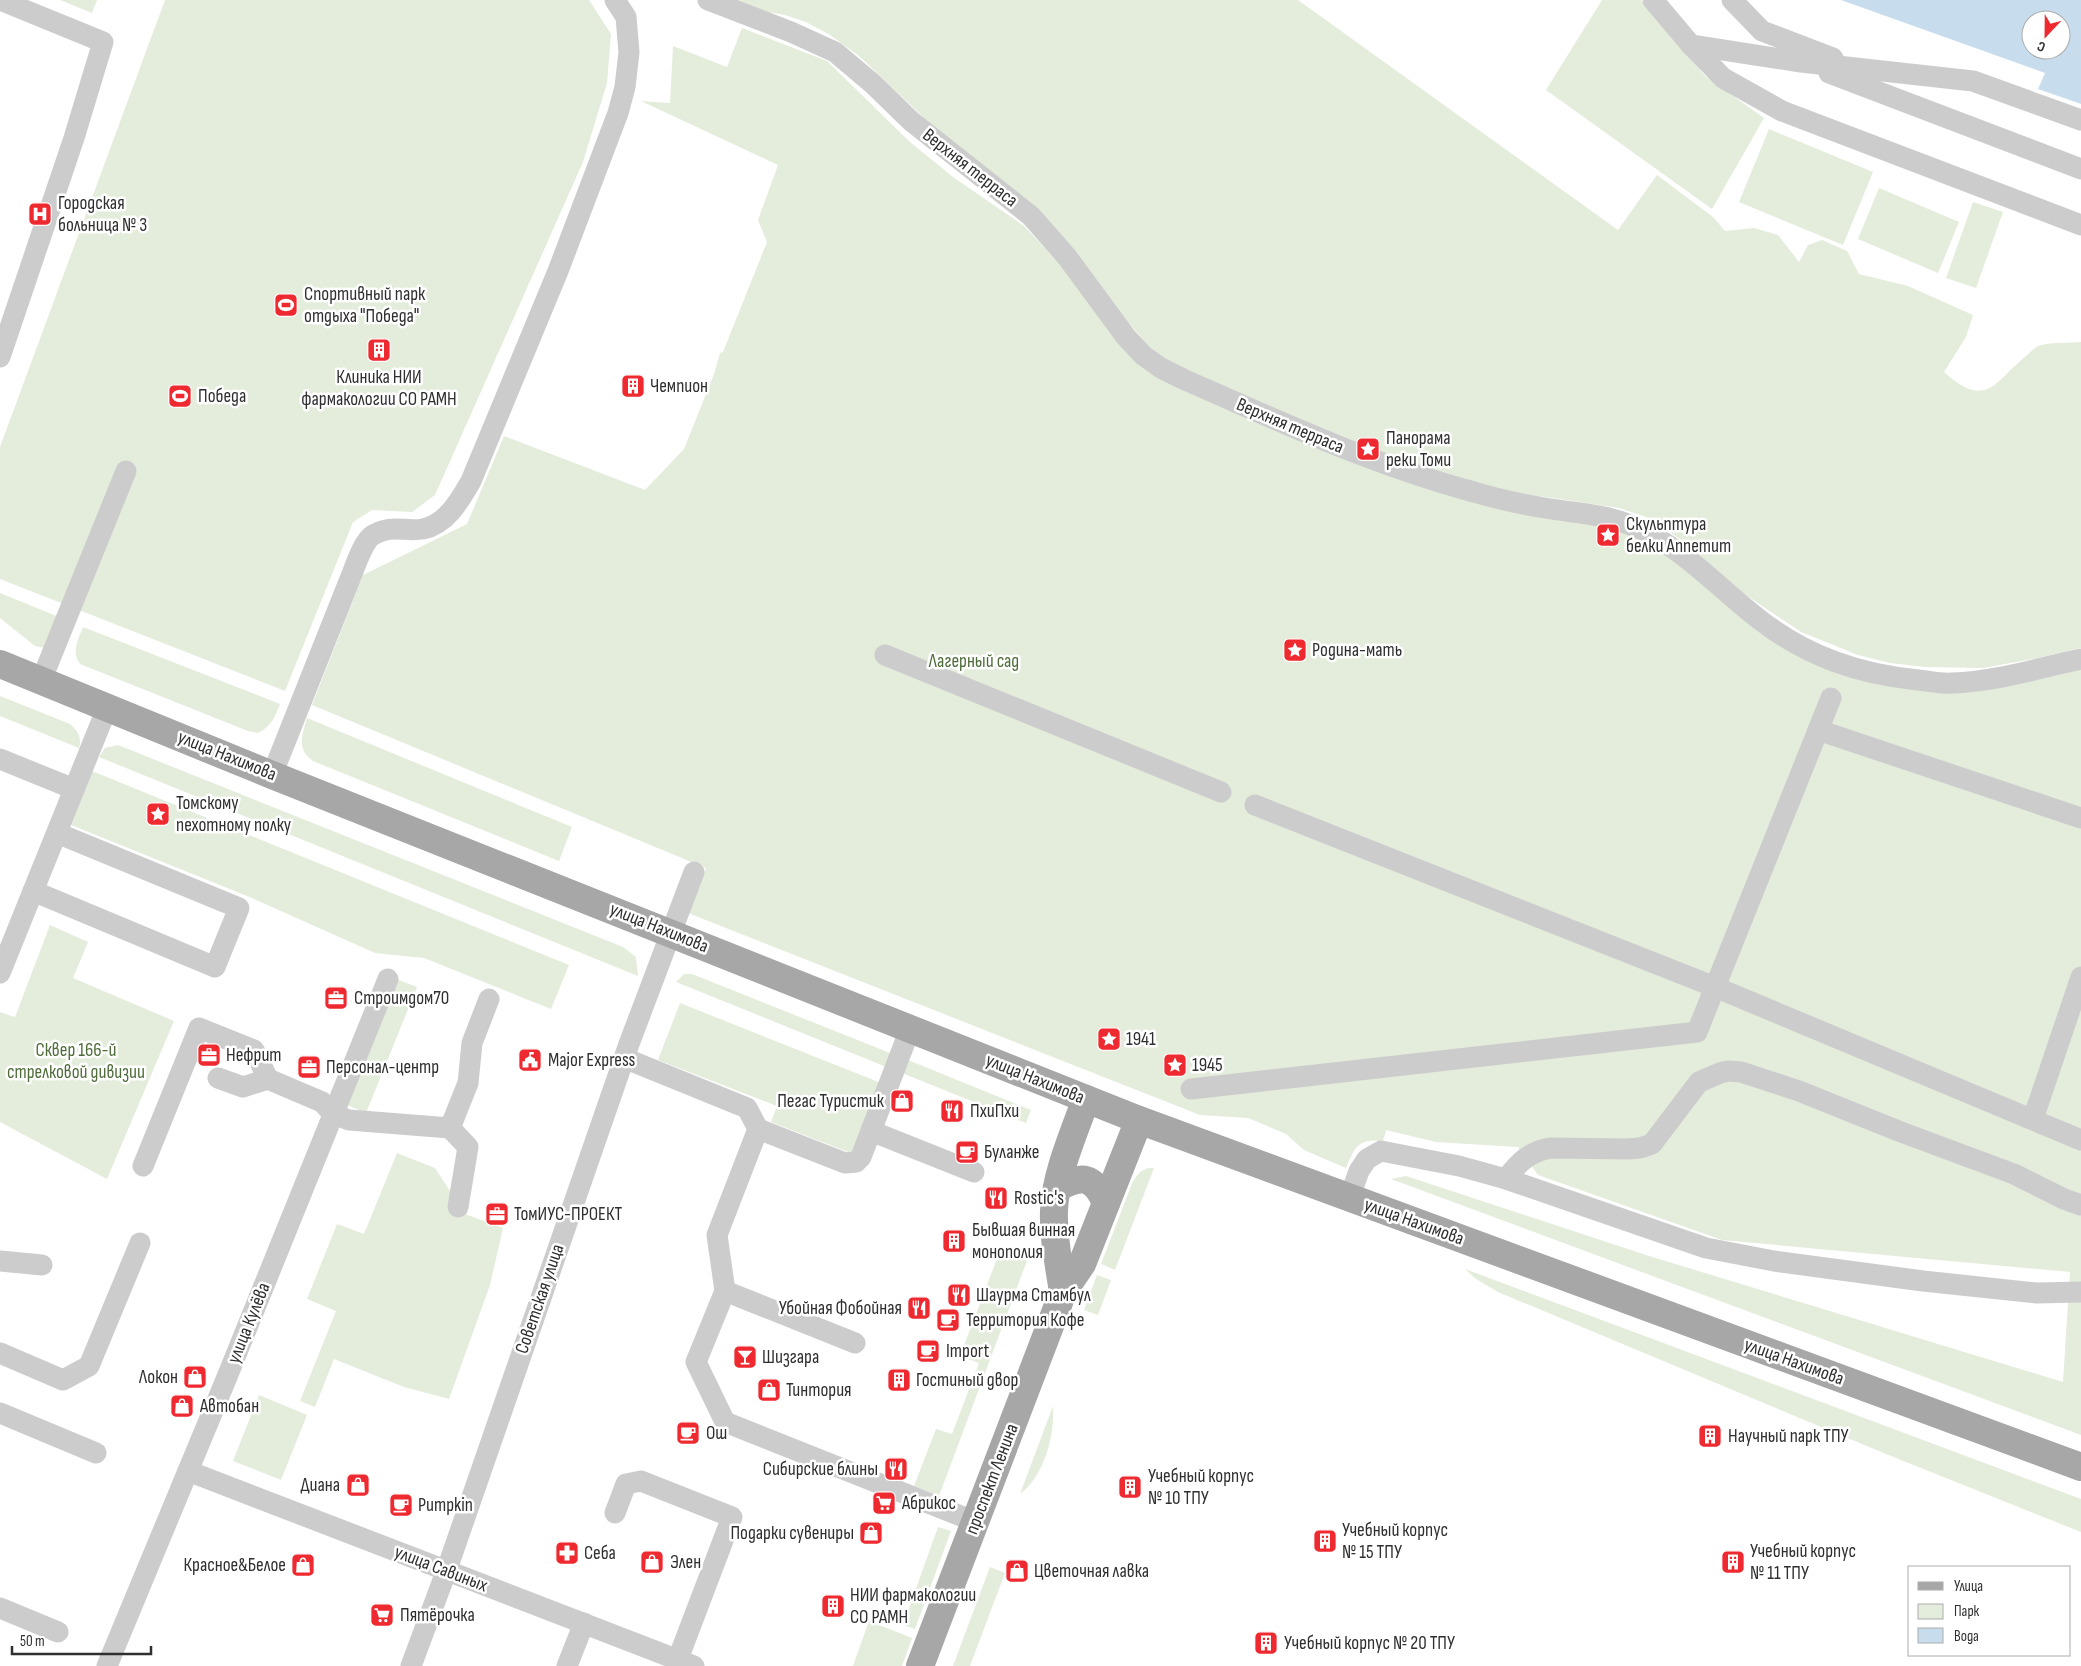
<svg xmlns="http://www.w3.org/2000/svg" width="2081" height="1666" viewBox="0 0 2081 1666" font-family="'Sofia Sans Condensed',sans-serif">
  <rect width="100%" height="100%" fill="#fff"/>
  <g fill="#e4eddc">
    <polygon points="60,0 97,0 92,13"/>
    <polygon points="165,0 589,0 611,34 607,83 583,162 435,495 412,512 372,510 353,522 285,691 0,579 0,447"/>
    <path d="M732,0H1298L1618,230L1657,175L1713,217L1725,231L1754,228L1778,235L1799,262L1808,245L1822,240L1847,251L1859,274L1908,286L1973,315L1966,337L1944,372C1987,410 1993,383 2026,356C2030,353 2034,348 2038,346C2048,342 2070,343 2081,342V648L2033,659L1983,668L1925,667L1890,663L1858,655L1801,632L1743,593L1680,539L1649,518L1619,508L1493,489L1438,474L1248,400L1159,357L1116,309L941,134L859,56L830,35L806,22L785,15L755,10Z"/>
    <polygon points="1602,0 1641,0 1705,76 1764,118 1712,209 1546,90"/>
    <path d="M742,28L827,61L910,142L953,177L1024,226L1057,261L1154,373L1213,404L1345,457L1609,525L1669,554L1723,599L1896,686L2081,665V1435L1391,1179L1406,1176L1649,1256L2063,1382L2070,1272L1722,1240L1538,1175L1518,1147L1436,1142L1386,1130L1383,1141C1359,1138 1355,1146 1346,1168L1304,1150L1286,1134L1248,1118L1200,1115L688,913L706,868L312,705L363,575L467,524L504,436L645,490L684,449L714,374L720,353L723,352L767,242L758,220L778,165L641,101L670,103L673,46L727,67Z"/>
    <polygon points="1769,129 1873,172 1843,245 1739,202"/>
    <polygon points="1879,188 1959,222 1938,273 1858,239"/>
    <polygon points="1973,202 2003,212 1976,288 1946,278"/>
    <polygon points="0,593 59,617 45,648 35,646 0,618"/>
    <path d="M83,627L280,704C275,717 271,727 258,733L248,731L80,664C71,652 78,640 83,627Z"/>
    <path d="M0,696L70,724C78,731 82,737 79,748L0,716Z"/>
    <path d="M307,718L572,827L559,861L313,761C296,749 302,735 307,718Z"/>
    <polygon points="118,745 623,947 636,957 638,976 99,757 105,748"/>
    <polygon points="92,771 569,965 551,1009 424,958 375,953 252,898 71,825"/>
    <polygon points="50,925 88,942 73,978 174,1021 107,1179 0,1122 0,1012 15,1017"/>
    <polygon points="684,974 692,974 895,1055 889,1068 676,982"/>
    <polygon points="396,979 417,987 366,1113 345,1104"/>
    <polygon points="680,1003 881,1083 853,1154 771,1122 777,1106 658,1060"/>
    <polygon points="908,1060 1031,1110 1026,1123 902,1073"/>
    <polygon points="397,1153 435,1168 465,1214 503,1228 490,1285 449,1399 404,1387 334,1359 315,1407 300,1401 336,1311 307,1299 337,1224 364,1234"/>
    <polygon points="1148,1168 1154,1168 1115,1270 1101,1264 1133,1181 1140,1172"/>
    <polygon points="1001,1248 1028,1258 939,1496 914,1486 936,1429 952,1434 979,1363 960,1356"/>
    <polygon points="1465,1269 2081,1499 2081,1532 1886,1454 1498,1292 1476,1279"/>
    <polygon points="1097,1275 1111,1280 1098,1315 1084,1310"/>
    <polygon points="259,1395 307,1415 281,1480 233,1461"/>
    <path d="M1053,1406C1055,1435 1044,1476 1020,1494Z"/>
    <polygon points="938,1527 951,1531 915,1629 903,1625"/>
    <polygon points="990,1567 1005,1573 970,1666 953,1666"/>
    <polygon points="869,1621 912,1638 902,1666 853,1666"/>
  </g>
  <path fill="#c7ddee" fill-rule="evenodd" d="M1841,0H2081V104L2038,89L2045,73ZM2031,20H2061V50H2031Z"/>
  <g fill="none" stroke-linecap="round" stroke-linejoin="round">
    <g stroke="#ccc" stroke-width="21">
      <polyline points="0,0 103,42 74,138 0,357"/>
      <path d="M708,0L791,32L835,52L873,84L911,121L1031,216L1067,257L1126,337L1144,356L1161,368L1183,379C1278,421 1373,465 1474,492C1497,499 1521,504 1545,508C1574,513 1603,514 1631,525C1681,545 1718,588 1760,620C1808,657 1859,674 1918,680C1929,681 1940,684 1952,683C1995,682 2038,668 2081,659"/>
      <polyline points="1653,0 1691,45 1723,78 1782,111 2081,225"/>
      <polyline points="1732,0 1762,31 1833,58"/>
      <polyline points="1691,45 1801,62 1973,81 2081,120"/>
      <polyline points="1829,73 2081,169"/>
      <polyline points="885,655 1221,792"/>
      <polyline points="41,681 126,471"/>
      <polyline points="1818,730 2081,818"/>
      <polyline points="0,759 74,789"/>
      <path d="M272,775L350,579C355,567 363,541 373,535C391,524 405,532 423,529C447,524 460,500 471,481L558,271L618,113L625,87L629,52L626,17L615,0"/>
      <polyline points="1255,805 1715,987 2081,1140"/>
      <polyline points="33,891 215,967 239,908 57,833"/>
      <polyline points="0,973 107,708"/>
      <polyline points="624,1058 747,1108 758,1129 717,1235 725,1291 696,1362 725,1422 976,1522"/>
      <polyline points="218,1078 243,1087 268,1079"/>
      <polyline points="1191,1089 1697,1032 1831,698"/>
      <polyline points="2033,1119 2081,977"/>
      <polyline points="450,1128 468,1147 458,1207"/>
      <polyline points="758,1129 845,1163 856,1162 861,1157 910,1029"/>
      <polyline points="871,1131 974,1172"/>
      <polyline points="143,1166 199,1028 254,1050 268,1079 322,1102 333,1114 349,1120 450,1128 468,1083 472,1043 489,999"/>
      <path d="M1506,1179C1519,1162 1530,1151 1551,1148L1628,1149L1640,1148L1652,1144L1699,1082L1720,1073L1728,1071L1741,1072L1799,1091L1901,1132L2014,1174L2064,1199L2081,1205"/>
      <polyline points="1349,1199 1359,1171 1367,1159 1381,1151 1459,1166 1506,1179 1706,1248 1774,1261 1923,1281 2037,1293 2081,1292"/>
      <polyline points="0,1261 42,1265"/>
      <polyline points="725,1291 855,1343"/>
      <polyline points="0,1353 63,1380 89,1366 140,1243"/>
      <polyline points="0,1413 96,1453"/>
      <polyline points="188,1471 694,1666"/>
      <polyline points="615,1513 626,1484 641,1481 732,1517 678,1659"/>
      <polyline points="0,1608 58,1632"/>
      <polyline points="107,1666 227,1377 388,979"/>
      <polyline points="411,1666 446,1572 629,1044 694,872"/>
      <polyline points="567,1666 584,1623"/>
    </g>
    <g stroke="#a7a7a7" stroke-width="28">
      <polyline points="0,664 272,775 1139,1120 2081,1467"/>
      <path d="M1057,1188C1082,1174 1094,1176 1106,1203"/>
      <path d="M1063,1292C1059,1265 1053,1238 1054,1211C1055,1175 1074,1133 1086,1099"/>
      <polyline points="920,1666 1063,1292 1082,1264 1139,1120"/>
    </g>
  </g>
  <defs>
    <g id="hospital-square" transform="scale(1.25)"><rect x="-9" y="-9" width="18" height="18" rx="4" fill="#ee292f" stroke="#fff"/><path d="M-5-5h3v3.5h4V-5h3V5h-3V1.5h-4V5h-3Z" fill="#fff"/></g>
    <g id="stadium-square" transform="scale(1.25)"><rect x="-9" y="-9" width="18" height="18" rx="4" fill="#ee292f" stroke="#fff"/><path d="M0-5a6.5 5 0 1 0 0 10a6.5 5 0 1 0 0-10ZM-3.5-1.8h7v3.6h-7Z" fill="#fff"/></g>
    <g id="building-square" transform="scale(1.25)"><rect x="-9" y="-9" width="18" height="18" rx="4" fill="#ee292f" stroke="#fff"/><path d="M-4-6H4V6H1V3H-1V6H-4ZM-2.5-4.3h1.7v1.8h-1.7ZM.8-4.3h1.7v1.8H.8ZM-2.5-1h1.7V.8h-1.7ZM.8-1h1.7V.8H.8Z" fill="#fff"/></g>
    <g id="sight-square" transform="scale(1.25)"><rect x="-9" y="-9" width="18" height="18" rx="4" fill="#ee292f" stroke="#fff"/><path d="M0-6L1.8-2.2L6-1.7L2.9 1.2L3.7 5.4L0 3.3L-3.7 5.4L-2.9 1.2L-6-1.7L-1.8-2.2Z" fill="#fff"/></g>
    <g id="office-square" transform="scale(1.25)"><rect x="-9" y="-9" width="18" height="18" rx="4" fill="#ee292f" stroke="#fff"/><path d="M-6-3h4V-5.5h4V-3h4V5H-6ZM-1-4.5V-3h2v-1.5ZM-6 0V1H6V0Z" fill="#fff"/></g>
    <g id="civic-square" transform="scale(1.25)"><rect x="-9" y="-9" width="18" height="18" rx="4" fill="#ee292f" stroke="#fff"/><path d="M-.6-6.5H3V-4.5H.6V-3L4-1V1h2V6H-6V1h2V-1L-.6-3ZM-1.2 2.5V6h2.4V2.5Z" fill="#fff"/></g>
    <g id="shop-square" transform="scale(1.25)"><rect x="-9" y="-9" width="18" height="18" rx="4" fill="#ee292f" stroke="#fff"/><path d="M-5-2.5h2.3a2.7 3.5 0 0 1 5.4 0H5L5.5 6h-11ZM-1.5-2.5h3a1.5 2.3 0 0 0-3 0Z" fill="#fff"/></g>
    <g id="restaurant-square" transform="scale(1.25)"><rect x="-9" y="-9" width="18" height="18" rx="4" fill="#ee292f" stroke="#fff"/><path d="M-5-6h1v4h1v-4h1v4h1v-4h1v5L-1.5 .5V6h-2V.5L-5-1ZM5-6V6H3V1.5H1.5Q1.5-4 5-6Z" fill="#fff"/></g>
    <g id="cafe-square" transform="scale(1.25)"><rect x="-9" y="-9" width="18" height="18" rx="4" fill="#ee292f" stroke="#fff"/><path d="M-5.5-4.5H6V0H3Q3 3.5 0 3.5H-2.5Q-5.5 3.5-5.5 0ZM3-3.2v2h1.7v-2ZM-6 4.5H4V6H-6Z" fill="#fff"/></g>
    <g id="bar-square" transform="scale(1.25)"><rect x="-9" y="-9" width="18" height="18" rx="4" fill="#ee292f" stroke="#fff"/><path d="M-6-5H6L.8 .8V4.5H3.5V6h-7V4.5H-.8V.8Z" fill="#fff"/></g>
    <g id="supermarket-square" transform="scale(1.25)"><rect x="-9" y="-9" width="18" height="18" rx="4" fill="#ee292f" stroke="#fff"/><path d="M-6-5.5h2.5l.6 2H6L4.5 2H-2.5L-4.4-4H-6ZM-1.5 3.2a1.3 1.3 0 1 0 .1 0ZM3 3.2a1.3 1.3 0 1 0 .1 0Z" fill="#fff"/></g>
    <g id="pharmacy-square" transform="scale(1.25)"><rect x="-9" y="-9" width="18" height="18" rx="4" fill="#ee292f" stroke="#fff"/><path d="M-2-6h4v4h4v4h-4v4h-4v-4h-4v-4h4Z" fill="#fff"/></g>
  </defs>
  <g fill-rule="evenodd">
    <use href="#hospital-square" x="40" y="214"/>
    <use href="#stadium-square" x="286" y="305"/>
    <use href="#building-square" x="379" y="350"/>
    <use href="#building-square" x="633" y="386"/>
    <use href="#stadium-square" x="180" y="396"/>
    <use href="#sight-square" x="1368" y="449"/>
    <use href="#sight-square" x="1608" y="535"/>
    <use href="#sight-square" x="1295" y="650"/>
    <use href="#sight-square" x="158" y="814"/>
    <use href="#office-square" x="336" y="998"/>
    <use href="#sight-square" x="1109" y="1039"/>
    <use href="#office-square" x="209" y="1055"/>
    <use href="#civic-square" x="530" y="1060"/>
    <use href="#sight-square" x="1175" y="1065"/>
    <use href="#office-square" x="309" y="1067"/>
    <use href="#shop-square" x="902" y="1101"/>
    <use href="#restaurant-square" x="952" y="1111"/>
    <use href="#cafe-square" x="967" y="1152"/>
    <use href="#restaurant-square" x="996" y="1198"/>
    <use href="#office-square" x="497" y="1214"/>
    <use href="#building-square" x="954" y="1241"/>
    <use href="#restaurant-square" x="959" y="1295"/>
    <use href="#restaurant-square" x="919" y="1308"/>
    <use href="#cafe-square" x="948" y="1320"/>
    <use href="#cafe-square" x="928" y="1351"/>
    <use href="#bar-square" x="745" y="1357"/>
    <use href="#shop-square" x="195" y="1377"/>
    <use href="#building-square" x="899" y="1380"/>
    <use href="#shop-square" x="769" y="1390"/>
    <use href="#shop-square" x="182" y="1406"/>
    <use href="#cafe-square" x="688" y="1433"/>
    <use href="#building-square" x="1710" y="1436"/>
    <use href="#restaurant-square" x="896" y="1469"/>
    <use href="#shop-square" x="358" y="1485"/>
    <use href="#building-square" x="1130" y="1487"/>
    <use href="#supermarket-square" x="884" y="1503"/>
    <use href="#cafe-square" x="401" y="1505"/>
    <use href="#shop-square" x="871" y="1533"/>
    <use href="#building-square" x="1325" y="1541"/>
    <use href="#pharmacy-square" x="567" y="1553"/>
    <use href="#shop-square" x="652" y="1562"/>
    <use href="#building-square" x="1733" y="1562"/>
    <use href="#shop-square" x="303" y="1565"/>
    <use href="#shop-square" x="1017" y="1571"/>
    <use href="#building-square" x="833" y="1606"/>
    <use href="#supermarket-square" x="382" y="1615"/>
    <use href="#building-square" x="1266" y="1643"/>
  </g>
  <g text-anchor="middle" dominant-baseline="central" stroke-width="5" stroke-linejoin="round" paint-order="stroke">
    <g font-size="19" fill="#2f2f2f" stroke="#fff">
      <text transform="translate(970 168) rotate(38)">Верхняя терраса</text>
      <text transform="translate(1290 426) rotate(23)">Верхняя терраса</text>
      <text transform="translate(227 756) rotate(22)">улица Нахимова</text>
      <text transform="translate(659 928) rotate(22)">улица Нахимова</text>
      <text transform="translate(1035 1079) rotate(22)">улица Нахимова</text>
      <text transform="translate(1414 1222) rotate(20)">улица Нахимова</text>
      <text transform="translate(540 1299) rotate(-71)">Советская улица</text>
      <text transform="translate(249 1323) rotate(-68)">улица Кулёва</text>
      <text transform="translate(1794 1362) rotate(20)">улица Нахимова</text>
      <text transform="translate(992 1479) rotate(-69)">проспект Ленина</text>
      <text transform="translate(441 1569) rotate(21)">улица Савиных</text>
    </g>
    <g font-size="19" fill="#2f2f2f" stroke="#fff" text-anchor="start">
      <text x="58" y="203">Городская<tspan x="58" dy="22">больница № 3</tspan></text>
      <text x="304" y="294">Спортивный парк<tspan x="304" dy="22">отдыха "Победа"</tspan></text>
      <text x="379" y="377" text-anchor="middle">Клиника НИИ<tspan x="379" dy="22">фармакологии СО РАМН</tspan></text>
      <text x="650" y="386">Чемпион</text>
      <text x="198" y="396">Победа</text>
      <text x="1386" y="438">Панорама<tspan x="1386" dy="22">реки Томи</tspan></text>
      <text x="1626" y="524">Скульптура<tspan x="1626" dy="22">белки Аппетит</tspan></text>
      <text x="1312" y="650">Родина-мать</text>
      <text x="176" y="803">Томскому<tspan x="176" dy="22">пехотному полку</tspan></text>
      <text x="354" y="998">Строимдом70</text>
      <text x="1126" y="1039">1941</text>
      <text x="226" y="1055">Нефрит</text>
      <text x="548" y="1060">Major Express</text>
      <text x="1192" y="1065">1945</text>
      <text x="326" y="1067">Персонал-центр</text>
      <text x="884" y="1101" text-anchor="end">Пегас Туристик</text>
      <text x="970" y="1111">ПхиПхи</text>
      <text x="984" y="1152">Буланже</text>
      <text x="1014" y="1198">Rostic's</text>
      <text x="514" y="1214">ТомИУС-ПРОЕКТ</text>
      <text x="972" y="1230">Бывшая винная<tspan x="972" dy="22">монополия</tspan></text>
      <text x="976" y="1295">Шаурма Стамбул</text>
      <text x="902" y="1308" text-anchor="end">Убойная Фобойная</text>
      <text x="966" y="1320">Территория Кофе</text>
      <text x="946" y="1351">Import</text>
      <text x="762" y="1357">Шизгара</text>
      <text x="178" y="1377" text-anchor="end">Локон</text>
      <text x="916" y="1380">Гостиный двор</text>
      <text x="786" y="1390">Тинтория</text>
      <text x="200" y="1406">Автобан</text>
      <text x="706" y="1433">Ош</text>
      <text x="1728" y="1436">Научный парк ТПУ</text>
      <text x="878" y="1469" text-anchor="end">Сибирские блины</text>
      <text x="1148" y="1476">Учебный корпус<tspan x="1148" dy="22">№ 10 ТПУ</tspan></text>
      <text x="340" y="1485" text-anchor="end">Диана</text>
      <text x="902" y="1503">Абрикос</text>
      <text x="418" y="1505">Pumpkin</text>
      <text x="1342" y="1530">Учебный корпус<tspan x="1342" dy="22">№ 15 ТПУ</tspan></text>
      <text x="854" y="1533" text-anchor="end">Подарки сувениры</text>
      <text x="1750" y="1551">Учебный корпус<tspan x="1750" dy="22">№ 11 ТПУ</tspan></text>
      <text x="584" y="1553">Себа</text>
      <text x="670" y="1562">Элен</text>
      <text x="286" y="1565" text-anchor="end">Красное&amp;Белое</text>
      <text x="1034" y="1571">Цветочная лавка</text>
      <text x="850" y="1595">НИИ фармакологии<tspan x="850" dy="22">СО РАМН</tspan></text>
      <text x="400" y="1615">Пятёрочка</text>
      <text x="1284" y="1643">Учебный корпус № 20 ТПУ</text>
    </g>
    <g font-size="19" fill="#4f6d3a" stroke="#fff">
      <text x="974" y="661">Лагерный сад</text>
      <text x="76" y="1050">Сквер 166-й<tspan x="76" dy="22">стрелковой дивизии</tspan></text>
    </g>
  </g>
  <rect x="1908" y="1566" width="162" height="90" fill="#ffffff" stroke="#acacac"/>
  <rect x="1918" y="1582" width="25" height="8" fill="#a7a7a7" stroke="#acacac"/>
  <text x="1954" y="1591" font-size="15" fill="#2f2f2f">Улица</text>
  <rect x="1918" y="1604" width="25" height="15" fill="#e4eddc" stroke="#acacac"/>
  <text x="1954" y="1616" font-size="15" fill="#2f2f2f">Парк</text>
  <rect x="1918" y="1628" width="25" height="15" fill="#c7ddee" stroke="#acacac"/>
  <text x="1954" y="1641" font-size="15" fill="#2f2f2f">Вода</text>
  <g transform="translate(2046 35) rotate(202)"><circle r="24" fill="#ffffff" stroke="#acacac"/>
  <path d="M0-4L9 19L0 12L-9 19Z" fill="#ee292f"/>
  <text y="-8" font-size="14" font-weight="bold" text-anchor="middle" fill="#2f2f2f">С</text>
  </g>
  <path d="M12 1646v8h139v-8" fill="none" stroke="#2f2f2f" stroke-width="2.5"/>
  <text x="20" y="1646" font-size="15" fill="#2f2f2f" stroke="#ffffff" stroke-width="4" paint-order="stroke">50 m</text>
</svg>
